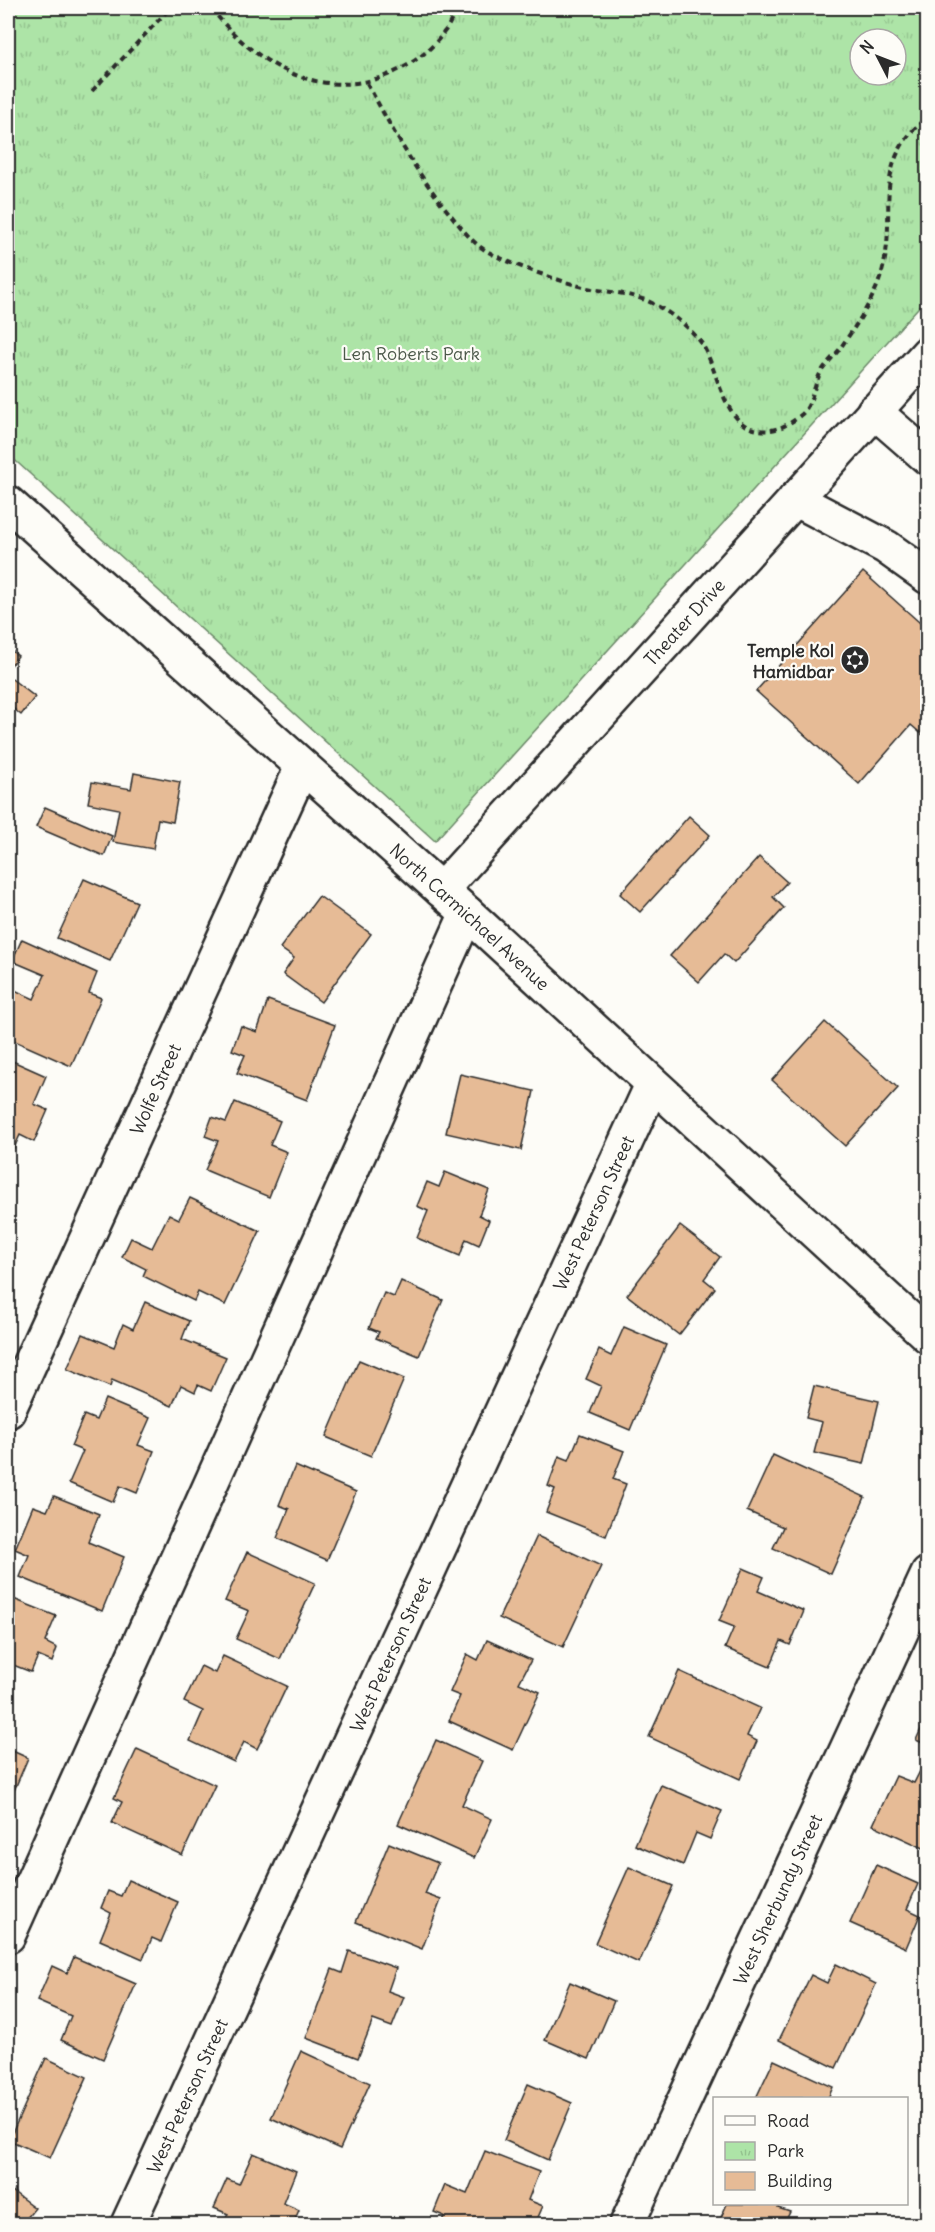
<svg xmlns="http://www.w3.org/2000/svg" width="935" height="2232" viewBox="0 0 935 2232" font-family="Delius,sans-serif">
  <defs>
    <pattern id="park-tufts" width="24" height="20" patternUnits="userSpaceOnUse" patternTransform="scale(1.5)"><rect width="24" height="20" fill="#ade4a7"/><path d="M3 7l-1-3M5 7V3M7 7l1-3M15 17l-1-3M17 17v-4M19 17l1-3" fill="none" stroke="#95c490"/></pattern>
  </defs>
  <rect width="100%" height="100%" fill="#fdfcf7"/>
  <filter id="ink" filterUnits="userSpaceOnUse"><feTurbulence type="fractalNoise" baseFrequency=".0167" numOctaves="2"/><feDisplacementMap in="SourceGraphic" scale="12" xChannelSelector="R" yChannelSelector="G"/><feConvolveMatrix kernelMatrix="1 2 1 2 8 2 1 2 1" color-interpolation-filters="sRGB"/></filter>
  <g filter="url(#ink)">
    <path fill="url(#park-tufts)" stroke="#6c8869" stroke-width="1.5" fill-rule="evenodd" d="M8,8H927V298L435,841L8,454ZM860,39H896V75H860Z"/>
    <g fill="#e6bb96" stroke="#2b2b2b" stroke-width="1.5">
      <polygon points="863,572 928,630 928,734 925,737 911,725 859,784 756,691"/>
      <polygon points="8,648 18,656 8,669"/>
      <polygon points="8,676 35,697 21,715 8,704"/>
      <polygon points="134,773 180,782 173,822 158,819 153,849 113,842 119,809 88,803 92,782 131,789"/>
      <polygon points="45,807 112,836 104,856 36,827"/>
      <polygon points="689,816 710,835 640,912 620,894"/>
      <polygon points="759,857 787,882 773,897 784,908 734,963 724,954 699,982 670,956"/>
      <polygon points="84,879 137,902 110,961 57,938"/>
      <polygon points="319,896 371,934 321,1002 283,974 294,958 280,948"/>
      <polygon points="22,939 97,973 89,993 101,998 71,1066 8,1038 8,987 34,999 45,975 12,961"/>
      <polygon points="268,1000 335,1025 307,1100 237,1073 245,1055 232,1050 241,1026 257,1032"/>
      <polygon points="825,1022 898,1088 845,1146 772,1080"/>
      <polygon points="8,1059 46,1076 34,1104 48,1110 34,1142 20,1135 9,1159 8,1158"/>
      <polygon points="460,1074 534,1091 521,1150 446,1133"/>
      <polygon points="235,1102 280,1121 270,1145 287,1152 269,1197 205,1170 218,1141 205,1136 212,1117 226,1122"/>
      <polygon points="445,1172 489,1190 479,1215 489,1220 479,1245 466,1239 460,1256 417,1238 428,1211 417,1206 427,1182 439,1187"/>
      <polygon points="190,1198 260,1231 225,1305 198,1292 194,1301 143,1276 146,1269 122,1257 131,1238 152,1248 169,1214 179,1219"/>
      <polygon points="680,1226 720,1257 704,1279 715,1288 679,1335 627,1295"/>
      <polygon points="401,1281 443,1300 419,1356 376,1338 379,1332 369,1328 384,1293 394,1297"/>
      <polygon points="145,1302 189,1321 182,1339 226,1357 211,1391 198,1385 195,1392 181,1385 172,1406 112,1380 110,1387 67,1369 83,1334 114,1347 123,1324 133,1329"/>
      <polygon points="624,1327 666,1345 630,1430 590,1413 601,1386 586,1379 599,1350 611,1356"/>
      <polygon points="359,1360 404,1379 371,1456 326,1437"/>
      <polygon points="814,1386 879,1401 864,1464 814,1453 822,1422 806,1418"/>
      <polygon points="105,1399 150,1418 138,1445 154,1451 137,1493 120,1486 113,1502 69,1483 83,1451 71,1446 84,1415 96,1420"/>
      <polygon points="580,1434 624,1451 613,1479 626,1484 606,1536 546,1512 555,1489 548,1486 559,1456 569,1460"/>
      <polygon points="773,1455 865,1497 831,1574 773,1548 783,1527 747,1511"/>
      <polygon points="295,1466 356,1492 327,1560 277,1538 289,1509 279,1505"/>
      <polygon points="54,1496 99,1514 88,1542 124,1557 102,1611 20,1577 29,1555 15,1549 33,1506 47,1511"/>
      <polygon points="537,1536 601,1566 563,1647 499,1618"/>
      <polygon points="247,1552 315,1583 280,1659 236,1639 249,1611 225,1601"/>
      <polygon points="743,1568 764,1577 758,1591 804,1611 790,1645 781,1641 770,1667 725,1648 734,1627 719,1621"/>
      <polygon points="11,1598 56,1616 45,1642 57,1648 52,1662 38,1656 31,1672 8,1663 8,1606"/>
      <polygon points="487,1640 531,1660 519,1683 540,1692 513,1750 449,1721 460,1696 450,1692 467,1654 478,1660"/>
      <polygon points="223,1656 287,1686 257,1749 244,1742 234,1762 190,1741 203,1711 184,1702 201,1666 215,1673"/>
      <polygon points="679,1671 760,1708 747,1736 757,1741 740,1779 649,1737"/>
      <polygon points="928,1714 928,1745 916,1740"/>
      <polygon points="436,1740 482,1761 462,1805 492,1819 474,1858 398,1824"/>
      <polygon points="8,1749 28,1758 13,1793 8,1791"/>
      <polygon points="137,1749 215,1785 182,1855 112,1823 122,1802 114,1798"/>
      <polygon points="923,1765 928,1767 928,1850 873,1825 896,1776 914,1783"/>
      <polygon points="661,1785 722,1811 710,1839 696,1833 683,1865 635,1845"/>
      <polygon points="389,1843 438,1863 425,1894 441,1900 422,1949 356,1922"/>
      <polygon points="876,1865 918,1884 907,1909 920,1915 906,1948 850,1923"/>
      <polygon points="629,1867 673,1886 639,1963 595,1943"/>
      <polygon points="128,1880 178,1902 161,1942 152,1938 143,1959 100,1940 111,1913 101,1908 108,1891 121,1896"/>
      <polygon points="349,1951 396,1968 388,1991 404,1997 392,2027 373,2020 358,2058 306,2038 332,1969 342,1973"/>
      <polygon points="74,1957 136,1984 103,2059 61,2040 71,2016 37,2001 52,1966 67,1973"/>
      <polygon points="836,1964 876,1984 836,2068 779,2040 811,1975 827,1983"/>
      <polygon points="570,1982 614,2001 589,2059 545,2040"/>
      <polygon points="301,2051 370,2083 340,2149 271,2118"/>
      <polygon points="46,2058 87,2077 50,2158 9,2140"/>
      <polygon points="774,2060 833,2087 828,2098 756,2098"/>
      <polygon points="528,2084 572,2103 548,2160 504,2140"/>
      <polygon points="485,2151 539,2172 528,2200 543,2206 535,2224 441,2224 444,2216 434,2212 445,2185 467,2194"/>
      <polygon points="253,2153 296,2171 283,2203 299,2210 293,2224 223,2224 228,2214 214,2208 227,2179 239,2184"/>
      <polygon points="8,2188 35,2208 22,2224 8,2224"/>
      <polygon points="727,2204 780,2204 778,2208 790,2212 784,2224 718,2224"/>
    </g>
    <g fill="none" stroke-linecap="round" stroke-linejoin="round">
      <g stroke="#2b2b2b" stroke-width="38">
        <g id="minor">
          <polyline points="874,411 928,458"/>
          <polyline points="795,499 886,547 928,577"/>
          <path id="s1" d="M8,503L467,913L928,1336"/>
          <path id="s2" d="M441,890L928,353"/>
          <path id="s3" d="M8,1411L302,767"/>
          <polyline points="8,1936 467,913"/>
          <path id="s4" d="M128,2224L652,1085"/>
          <path id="s5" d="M627,2224L928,1574"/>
        </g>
      </g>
      <g stroke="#2b2b2b" stroke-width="4" stroke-dasharray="6 4.5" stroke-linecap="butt">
        <path d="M211,8C254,64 320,103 390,74C411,65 431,51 444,32C450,25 453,15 457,8"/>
        <path d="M367,83C392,129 416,173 450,214C459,225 470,240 482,248C501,262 568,284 592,289C609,292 625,293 642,299C661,305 691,327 702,344C717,367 723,422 754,429C772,434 788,426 802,414C812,405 814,384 821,372C826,364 833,357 839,350C855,327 874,300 882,272C899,210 868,166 928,116"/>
        <polyline points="92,91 170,8"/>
      </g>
      <use href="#minor" stroke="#fdfcf7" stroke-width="33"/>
    </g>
  </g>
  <defs>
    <g id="synagogue-disc" transform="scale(1.5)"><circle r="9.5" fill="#2b2b2b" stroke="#fdfcf7"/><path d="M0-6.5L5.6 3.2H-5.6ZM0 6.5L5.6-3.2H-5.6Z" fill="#fff"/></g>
  </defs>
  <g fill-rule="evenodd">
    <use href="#synagogue-disc" x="855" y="660"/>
  </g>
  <g text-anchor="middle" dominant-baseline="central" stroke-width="4.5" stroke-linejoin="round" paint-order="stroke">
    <g font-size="18" fill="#4c594a" stroke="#fdfcf7">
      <text x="411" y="353">Len Roberts Park</text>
    </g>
    <g font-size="18" fill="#2b2b2b" stroke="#fdfcf7">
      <text stroke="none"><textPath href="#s2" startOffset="362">Theater Drive</textPath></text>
      <text stroke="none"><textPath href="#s1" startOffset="620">North Carmichael Avenue</textPath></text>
      <text stroke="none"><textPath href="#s3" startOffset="354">Wolfe Street</textPath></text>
      <text stroke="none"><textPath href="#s4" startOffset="1113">West Peterson Street</textPath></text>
      <text stroke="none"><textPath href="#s4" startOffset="627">West Peterson Street</textPath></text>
      <text stroke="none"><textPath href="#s5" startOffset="358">West Sherbundy Street</textPath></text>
      <text stroke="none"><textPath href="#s4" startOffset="141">West Peterson Street</textPath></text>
    </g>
    <g font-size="18" font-weight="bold" fill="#2b2b2b" stroke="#fdfcf7" text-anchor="end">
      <text x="834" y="650">Temple Kol<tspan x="834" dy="21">Hamidbar</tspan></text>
    </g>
  </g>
  <rect width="935" height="2232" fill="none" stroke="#fdfcf7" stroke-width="30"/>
  <rect x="15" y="15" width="905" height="2202" fill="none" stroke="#2b2b2b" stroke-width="2" filter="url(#ink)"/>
  <rect x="713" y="2097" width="195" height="108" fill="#fdfcf7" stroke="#a9a8a5" stroke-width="1.5"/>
  <rect x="725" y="2116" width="30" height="9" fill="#fdfcf7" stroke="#a9a8a5" stroke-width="1.5"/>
  <text x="767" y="2127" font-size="18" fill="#2b2b2b">Road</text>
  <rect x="725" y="2142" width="30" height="18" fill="url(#park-tufts)" stroke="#a9a8a5" stroke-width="1.5"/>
  <text x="767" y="2157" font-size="18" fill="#2b2b2b">Park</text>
  <rect x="725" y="2172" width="30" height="18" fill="#e6bb96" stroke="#a9a8a5" stroke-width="1.5"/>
  <text x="767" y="2187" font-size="18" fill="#2b2b2b">Building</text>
  <g transform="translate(878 57) rotate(312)"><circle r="28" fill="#fdfcf7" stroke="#a9a8a5" stroke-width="1.5"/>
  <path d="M0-4.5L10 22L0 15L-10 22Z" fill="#2b2b2b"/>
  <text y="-9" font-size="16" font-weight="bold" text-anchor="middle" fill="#2b2b2b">N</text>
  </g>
</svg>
